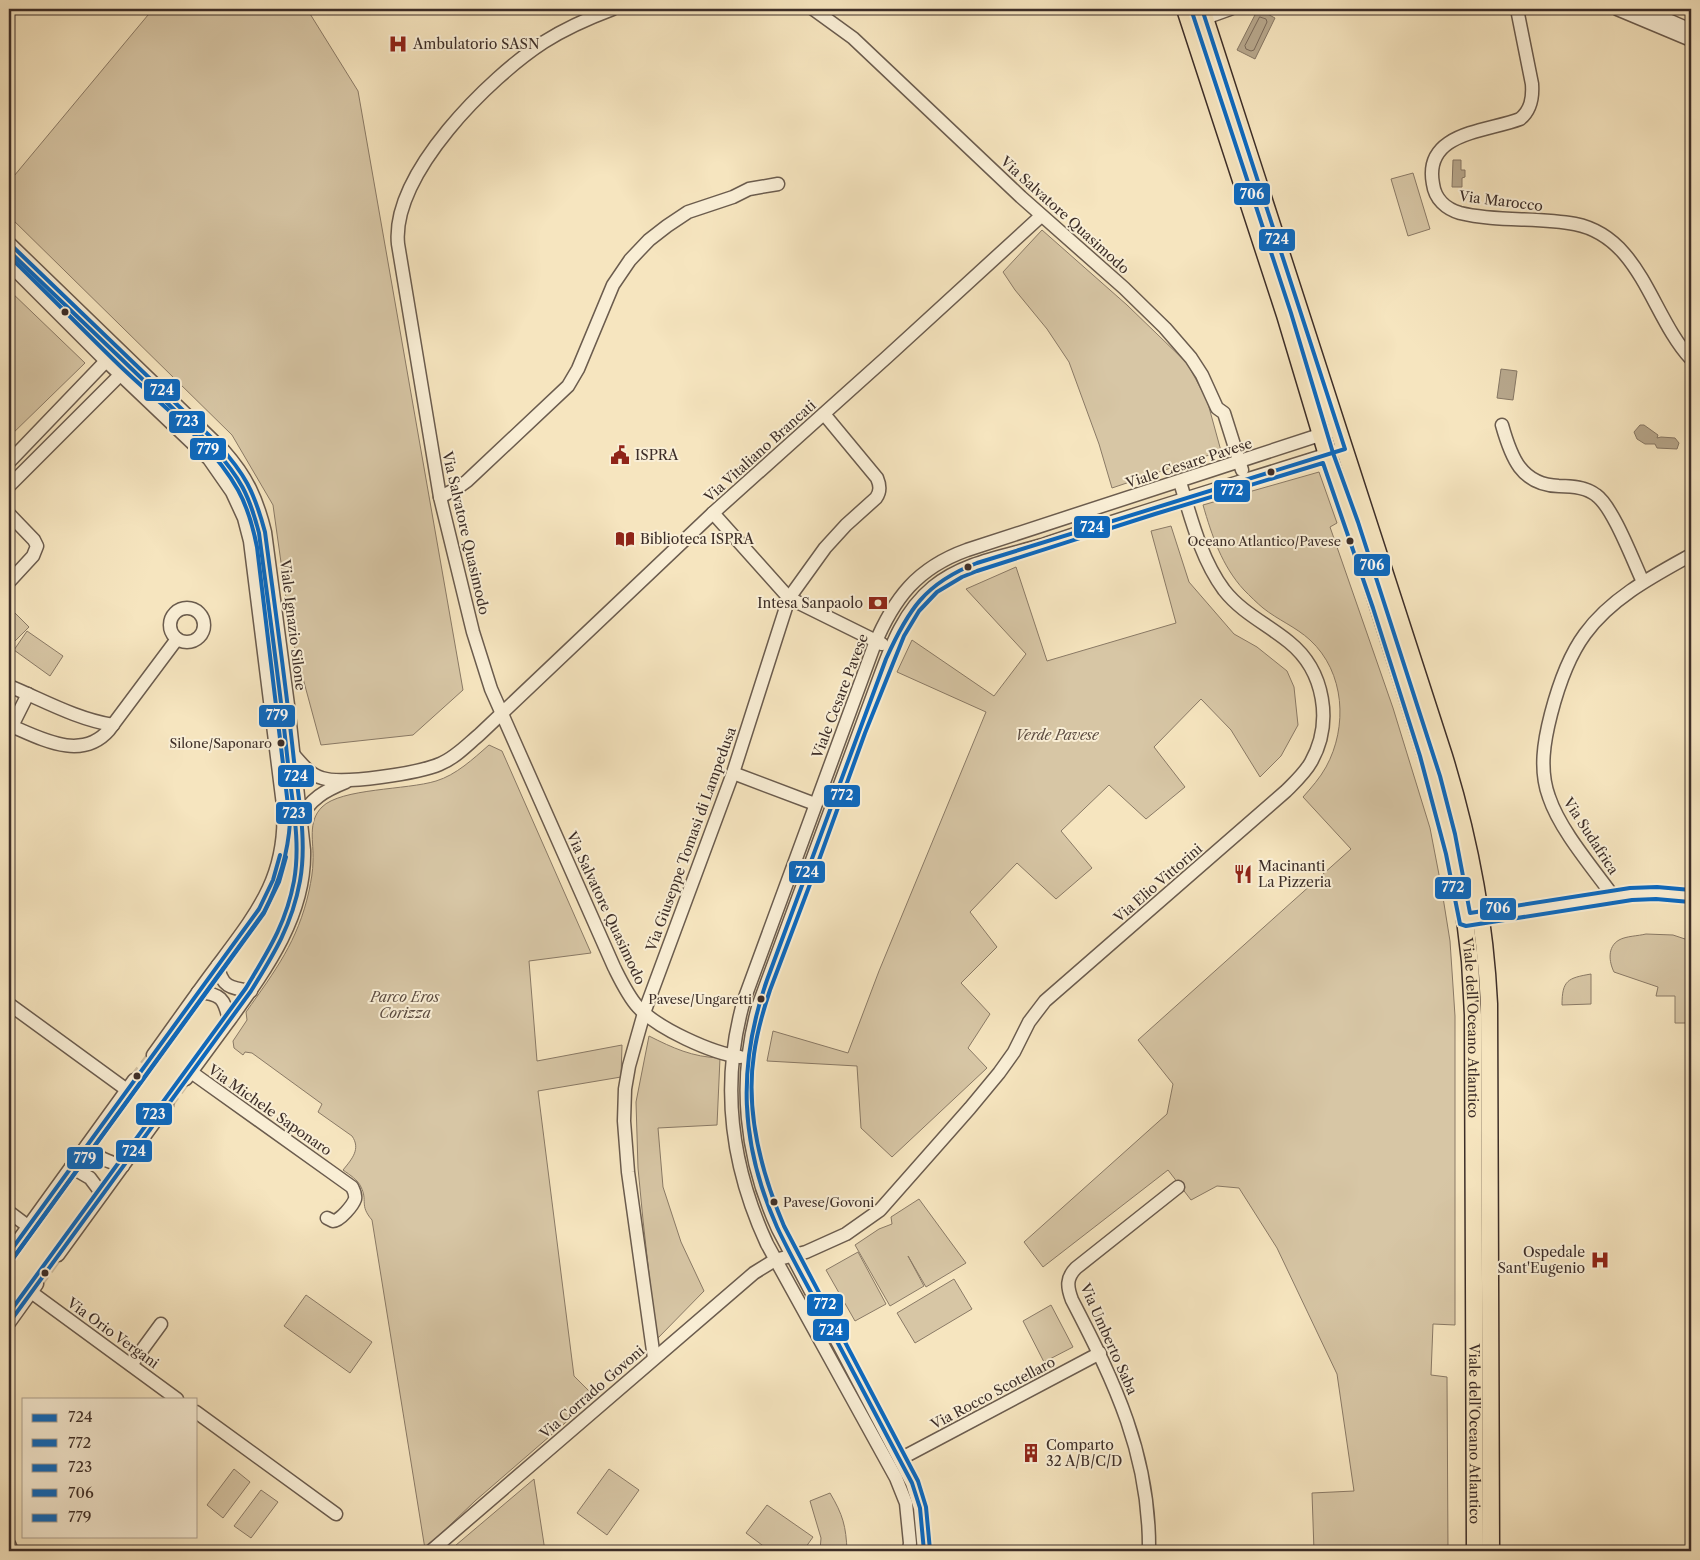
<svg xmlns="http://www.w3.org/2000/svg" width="1700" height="1560" viewBox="0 0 1700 1560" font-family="'Libre Caslon Text',serif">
  <rect width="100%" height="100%" fill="#f6e5bf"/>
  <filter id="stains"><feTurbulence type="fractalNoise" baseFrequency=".004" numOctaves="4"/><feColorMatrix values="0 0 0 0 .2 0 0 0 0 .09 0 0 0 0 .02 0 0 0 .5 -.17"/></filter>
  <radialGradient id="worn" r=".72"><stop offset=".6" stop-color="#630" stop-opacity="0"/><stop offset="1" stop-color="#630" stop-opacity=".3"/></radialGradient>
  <g fill="#d7c6a5" stroke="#8a7a66">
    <polygon points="153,9 307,9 358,91 463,690 413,735 321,745 291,634 273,505 232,435 9,216 9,182"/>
    <polygon points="1413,173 1430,229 1408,236 1391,179"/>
    <polygon points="1042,230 1127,305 1187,363 1207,400 1221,451 1112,488 1099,444 1069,362 1047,329 1015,290 1003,272"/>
    <polygon points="9,251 99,338 97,341 9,255"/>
    <polygon points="9,290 85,363 9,437"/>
    <path d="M1319,472L1337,523L1330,527L1393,708L1430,828L1441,885L1450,941L1455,1016V1325L1433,1324L1431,1375L1447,1377L1448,1551H1314L1312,1493L1354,1491L1337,1374L1277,1248L1239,1188L1217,1186L1191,1200L1168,1170L1043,1267L1024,1242L1167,1114L1173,1084L1138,1040L1351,849L1303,797C1311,788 1320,778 1326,767C1348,727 1345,672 1310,640C1296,627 1278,620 1263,608C1257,603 1250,596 1244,590C1222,566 1212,536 1203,505Z"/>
    <polygon points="1171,526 1189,582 1234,634 1257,647 1287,671 1294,687 1298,725 1281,756 1260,777 1231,730 1201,699 1154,747 1185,787 1146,819 1109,785 1061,831 1092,868 1056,899 1017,863 970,912 997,947 961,983 990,1014 968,1048 987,1068 892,1157 861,1128 857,1066 767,1061 773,1031 848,1053 879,971 986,712 897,672 912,640 994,696 1026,654 966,589 1016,567 1047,661 1176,623 1151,531"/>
    <polygon points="9,607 29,627 9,647"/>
    <polygon points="27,631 63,656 50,676 14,650"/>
    <path d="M489,745L502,751L591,953L529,961L537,1061L622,1045L621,1077L538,1091L574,1376L595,1397L475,1501L425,1549L372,1220C359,1205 368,1201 361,1187C358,1180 350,1175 343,1170C352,1159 361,1149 352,1136L318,1112L322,1104L252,1053L245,1052L243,1055L234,1048L233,1041L247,1020L246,1012C275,971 298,941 309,891C311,881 313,871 313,861C314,842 307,822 322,807C341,788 407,790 436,781C456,775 473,759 489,745Z"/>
    <path d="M1646,934L1673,935L1691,941V1023H1675V996H1656L1658,987L1614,972C1609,962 1607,947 1619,940C1626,936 1638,936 1646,934Z"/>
    <path d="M1591,974V1004L1562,1005C1562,980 1568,978 1591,974Z"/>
    <path d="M649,1036C673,1048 692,1057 720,1058L717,1125L658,1128L663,1187L681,1242L704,1291L658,1338L654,1319L643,1220L638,1168L636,1102Z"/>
    <polygon points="919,1199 966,1263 926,1287 908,1256 924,1286 890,1306 855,1245 879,1229 892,1224 891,1217"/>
    <polygon points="858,1252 886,1304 855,1321 826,1270"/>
    <polygon points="954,1279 972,1309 915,1343 897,1313"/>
    <polygon points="306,1295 372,1342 350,1373 284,1326"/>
    <polygon points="1051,1305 1073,1347 1044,1362 1023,1321"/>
    <polygon points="234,1469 250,1482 223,1518 207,1505"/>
    <polygon points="609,1469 639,1490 607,1535 577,1513"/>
    <polygon points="534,1479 545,1551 449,1551"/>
    <polygon points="261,1490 278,1502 251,1538 234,1526"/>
    <path d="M830,1493C843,1515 846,1526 847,1551H820L821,1538L810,1501Z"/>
    <polygon points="767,1505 813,1537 803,1551 770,1551 746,1533"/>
  </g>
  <g fill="#b7a78c" stroke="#867764">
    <polygon points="1258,9 1275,18 1255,59 1237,50"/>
    <polygon points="1453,160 1461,160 1461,170 1465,170 1465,177 1462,178 1462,187 1452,187"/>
    <polygon points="1501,369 1517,371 1513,400 1497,398"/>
    <polygon points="1640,425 1644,425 1658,435 1657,438 1661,437 1675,438 1679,443 1677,449 1657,448 1655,444 1645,444 1637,439 1634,432"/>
  </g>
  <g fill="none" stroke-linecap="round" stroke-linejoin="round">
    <polygon stroke="#7a6a5a" stroke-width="1" points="1260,17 1266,19 1267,22 1254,50 1251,51 1246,49 1245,46"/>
    <g stroke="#d1c0a1" stroke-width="12" stroke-dasharray="12 6" stroke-linecap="butt">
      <polyline points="134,1080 153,1055"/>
      <polyline points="167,1105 186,1079"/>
      <polyline points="37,1284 58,1255"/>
    </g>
    <g stroke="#6b5c4e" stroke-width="15">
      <g id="minor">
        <path d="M613,9C589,18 566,28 544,42C490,77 391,174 398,244L440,497L473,632L491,689L614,967C621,981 628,996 638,1007C658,1029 712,1053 740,1057"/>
        <polyline points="813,9 853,38 1021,197 1124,288 1165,328 1191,358 1202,375 1217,408 1224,413 1242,470"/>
        <path d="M1517,9L1532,84C1533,98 1531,110 1520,119C1486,132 1423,132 1433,184C1435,199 1446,209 1460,213C1497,222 1537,217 1575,224C1641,237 1651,316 1691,359"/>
        <polyline points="1617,9 1691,40"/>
        <polyline points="1643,9 1691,30"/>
        <polyline points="1205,18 1230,9"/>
        <path d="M9,243L224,451C247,477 257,499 265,532L288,705L304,850C306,914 267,968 231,1018C216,1038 201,1059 186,1079"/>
        <path d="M9,264L106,361L209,459L232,492L244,518L250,541L283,805C288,877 256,914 215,969C194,997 174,1026 153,1055"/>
        <path d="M1502,425C1511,457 1521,485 1559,486C1572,486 1586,487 1596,495C1613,507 1633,561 1643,582"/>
        <polyline points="9,462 106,361"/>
        <polyline points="9,486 120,375"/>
        <polyline points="440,497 456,489 467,481 568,386 578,369 613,285 630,260 649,240 667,226 688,212 733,197 749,189 778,184"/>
        <polyline points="713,513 789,598 882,644"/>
        <polyline points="9,514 34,540 37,546 33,556 9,582"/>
        <circle cx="187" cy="625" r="17"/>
        <path d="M9,686C43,700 76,719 113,725"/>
        <path d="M9,725C40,738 81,762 109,730L177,639"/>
        <polyline points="12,726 28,694"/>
        <path d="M293,754C301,763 310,775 322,778C343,785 419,773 440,764C455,758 467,745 480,734L713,513L887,357L1041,216"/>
        <polyline points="733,773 815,804"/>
        <path d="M300,820C309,799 326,790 346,782"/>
        <path d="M1613,896C1592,867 1560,830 1549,797C1539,770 1544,741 1551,714C1558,687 1568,657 1585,634C1611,598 1653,576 1691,555"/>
        <polyline points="1473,919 1631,894 1656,893 1691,896"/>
        <path d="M218,965C221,987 231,988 251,991"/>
        <path d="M198,992C221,994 224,998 229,1020"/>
        <polyline points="9,1004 127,1090"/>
        <path d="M191,1072L352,1187C354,1191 356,1194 355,1199C353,1205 340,1221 333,1221L327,1218"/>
        <path d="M88,1144C96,1159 108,1161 123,1166"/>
        <polyline points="71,1167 90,1178 102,1194"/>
        <polyline points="9,1212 29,1227"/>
        <polyline points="9,1253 134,1080"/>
        <polyline points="58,1255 167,1105"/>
        <polyline points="31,1292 177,1399"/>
        <polyline points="9,1323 37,1284"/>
        <path d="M654,1358L628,1172L624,1121L625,1089L629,1066L644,1013L733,773L789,598L825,548L846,525L876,498C881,491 880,485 877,478L824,414"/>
        <polyline points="131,1365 161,1324"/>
        <polyline points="196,1412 336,1514"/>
        <polyline points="900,1459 1100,1353"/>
        <polyline points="9,1544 12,1551"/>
        <path d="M431,1551L754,1273L775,1260L806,1252L846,1234L880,1210L970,1108L999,1073L1014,1052L1029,1022L1045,1001L1286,791C1295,782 1305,773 1311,762C1333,723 1325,671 1289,642C1267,624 1242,613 1224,590C1201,559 1191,518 1180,482"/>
        <path d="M909,1551L910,1543L906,1503L896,1478L767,1244C731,1166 720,1084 744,1000L874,646C894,598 917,568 967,550L1338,429"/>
        <path d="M924,1551L920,1508L912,1483L778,1229C745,1157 737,1080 759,1004L873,695C888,656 899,615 933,587C963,562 1006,556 1042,545C1139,512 1237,483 1335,452"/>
        <path d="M1149,1551C1150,1455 1115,1383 1072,1300C1067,1287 1066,1278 1076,1268L1178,1187"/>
      </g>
    </g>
    <g stroke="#3d2e28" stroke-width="19">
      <g id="major">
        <path id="s1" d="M1185,9L1285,315L1327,455L1352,524L1439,796L1449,835L1463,903L1470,961L1473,1015L1475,1551"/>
        <path d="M1202,9L1444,756C1469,837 1485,919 1489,1004L1491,1551"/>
      </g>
    </g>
    <use href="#minor" stroke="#f9eed5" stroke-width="12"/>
    <use href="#major" stroke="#f6e5bf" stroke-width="16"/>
    <g stroke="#f9eed5" stroke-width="8">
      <g id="bus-1">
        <path d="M9,243L217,443C245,474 254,491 265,532C275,608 286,685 294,761C299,801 307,842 300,881C292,925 274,954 251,991L9,1323"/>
        <polyline points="9,1253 259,909 273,880 280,855"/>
        <path d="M924,1551L920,1508L912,1483C882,1427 853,1371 823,1315C808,1286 791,1257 777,1227C740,1144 737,1066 767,980L886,659C908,610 925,583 977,563L1345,449L1202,9"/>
      </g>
    </g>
    <g stroke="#f9eed5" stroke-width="8">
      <path id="bus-2" d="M930,1550L926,1507L918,1481L784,1226C761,1172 745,1113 754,1054C757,1032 763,1011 770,990L815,871L865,733L904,636L919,611L937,592L962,577L977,571L1155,514L1323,463L1373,608L1420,756L1446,854L1460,924L1466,926L1632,900L1656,899L1690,902"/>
    </g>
    <g stroke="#f9eed5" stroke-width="8">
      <g id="bus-3">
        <path d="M9,251L213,447C240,478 249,494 259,533C269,610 280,687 288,764C292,802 301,842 294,881C286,924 268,951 246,988L9,1313"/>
        <polyline points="14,1257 264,913 279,882 286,857"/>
      </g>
    </g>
    <g stroke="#f9eed5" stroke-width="8">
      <polyline id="bus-4" points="1191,9 1291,313 1333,453 1358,522 1440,776 1455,834 1470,913 1630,888 1657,887 1691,890"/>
    </g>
    <g stroke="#f9eed5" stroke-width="8">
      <path id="bus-5" d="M13,260C48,294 83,330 118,364C159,404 210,440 238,490C248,508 253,527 257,547L290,822C288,854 279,883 264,912L14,1257"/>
    </g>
    <use href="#bus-1" stroke="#0c69bf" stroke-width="4"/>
    <use href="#bus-2" stroke="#0c69bf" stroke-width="4"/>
    <use href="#bus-3" stroke="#0c69bf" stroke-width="4"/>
    <use href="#bus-4" stroke="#0c69bf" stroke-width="4"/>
    <use href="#bus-5" stroke="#0c69bf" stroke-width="4"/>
  </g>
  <defs>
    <g id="hospital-bare" transform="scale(1.5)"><path d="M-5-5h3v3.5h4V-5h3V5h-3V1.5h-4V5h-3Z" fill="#8f2418" stroke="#f9eed5" stroke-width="2.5" paint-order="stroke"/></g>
    <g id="civic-bare" transform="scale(1.5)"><path d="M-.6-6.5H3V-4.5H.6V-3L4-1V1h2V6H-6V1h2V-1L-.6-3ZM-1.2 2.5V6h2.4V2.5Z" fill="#8f2418" stroke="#f9eed5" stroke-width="2.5" paint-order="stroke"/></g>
    <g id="library-bare" transform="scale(1.5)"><path d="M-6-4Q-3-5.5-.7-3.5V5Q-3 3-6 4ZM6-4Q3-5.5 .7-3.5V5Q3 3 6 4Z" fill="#8f2418" stroke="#f9eed5" stroke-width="2.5" paint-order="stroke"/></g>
    <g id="bank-bare" transform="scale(1.5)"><path d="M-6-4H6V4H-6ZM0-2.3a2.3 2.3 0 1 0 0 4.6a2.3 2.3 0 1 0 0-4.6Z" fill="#8f2418" stroke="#f9eed5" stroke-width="2.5" paint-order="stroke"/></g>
    <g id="restaurant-bare" transform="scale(1.5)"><path d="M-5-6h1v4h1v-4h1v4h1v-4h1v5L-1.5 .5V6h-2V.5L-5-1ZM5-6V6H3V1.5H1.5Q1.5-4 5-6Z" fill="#8f2418" stroke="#f9eed5" stroke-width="2.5" paint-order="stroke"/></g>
    <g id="building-bare" transform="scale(1.5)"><path d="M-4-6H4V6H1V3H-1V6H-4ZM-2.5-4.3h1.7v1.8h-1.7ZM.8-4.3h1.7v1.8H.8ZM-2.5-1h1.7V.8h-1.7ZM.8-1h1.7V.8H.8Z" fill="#8f2418" stroke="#f9eed5" stroke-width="2.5" paint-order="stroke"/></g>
  </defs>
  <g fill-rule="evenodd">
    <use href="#hospital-bare" x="398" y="44"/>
    <use href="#civic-bare" x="620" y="455"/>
    <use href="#library-bare" x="625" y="539"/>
    <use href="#bank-bare" x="878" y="603"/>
    <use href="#restaurant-bare" x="1243" y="874"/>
    <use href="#hospital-bare" x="1600" y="1260"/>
    <use href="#building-bare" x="1031" y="1453"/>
  </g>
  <g fill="#3d2e28" stroke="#f9eed5" stroke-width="2">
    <circle cx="65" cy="312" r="4.5"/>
    <circle cx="1271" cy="472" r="4.5"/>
    <circle cx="1350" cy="541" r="4.5"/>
    <circle cx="968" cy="567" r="4.5"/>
    <circle cx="281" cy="743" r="4.5"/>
    <circle cx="761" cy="999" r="4.5"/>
    <circle cx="137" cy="1076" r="4.5"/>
    <circle cx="774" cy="1202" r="4.5"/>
    <circle cx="45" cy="1273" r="4.5"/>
  </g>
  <g text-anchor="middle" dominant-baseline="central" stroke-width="4" stroke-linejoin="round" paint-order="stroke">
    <g font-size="13" fill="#3d2e28" stroke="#f9eed5" text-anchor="end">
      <text x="1341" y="541">Oceano Atlantico/Pavese</text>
      <text x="272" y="743">Silone/Saponaro</text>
      <text x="752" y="999">Pavese/Ungaretti</text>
      <text x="783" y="1202" text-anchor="start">Pavese/Govoni</text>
    </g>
    <g font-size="14" fill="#3d2e28" stroke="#f9eed5" text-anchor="start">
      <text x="413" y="44">Ambulatorio SASN</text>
      <text x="635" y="455">ISPRA</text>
      <text x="640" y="539">Biblioteca ISPRA</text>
      <text x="863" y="603" text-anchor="end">Intesa Sanpaolo</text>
      <text x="1258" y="866">Macinanti<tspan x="1258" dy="16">La Pizzeria</tspan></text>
      <text x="1585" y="1252" text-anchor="end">Ospedale<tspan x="1585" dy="16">Sant'Eugenio</tspan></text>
      <text x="1046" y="1445">Comparto<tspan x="1046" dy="16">32 A/B/C/D</tspan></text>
    </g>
    <g font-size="14" fill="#3d2e28" stroke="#f9eed5">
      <text transform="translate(1501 201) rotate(7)">Via Marocco</text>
      <text transform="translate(1065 215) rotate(42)">Via Salvatore Quasimodo</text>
      <text transform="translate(760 451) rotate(-42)">Via Vitaliano Brancati</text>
      <text transform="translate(1189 463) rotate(-18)">Viale Cesare Pavese</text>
      <text transform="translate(466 533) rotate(77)">Via Salvatore Quasimodo</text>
      <text transform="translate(293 625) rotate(83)">Viale Ignazio Silone</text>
      <text transform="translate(840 696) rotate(-69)">Viale Cesare Pavese</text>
      <text transform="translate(1591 836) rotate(57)">Via Sudafrica</text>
      <text transform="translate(691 839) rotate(-70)">Via Giuseppe Tomasi di Lampedusa</text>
      <text transform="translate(1158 883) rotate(-41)">Via Elio Vittorini</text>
      <text transform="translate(606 908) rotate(65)">Via Salvatore Quasimodo</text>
      <text stroke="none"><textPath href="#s1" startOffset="1062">Viale dell'Oceano Atlantico</textPath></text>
      <text transform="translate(270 1110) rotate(35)">Via Michele Saponaro</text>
      <text transform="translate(113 1333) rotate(36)">Via Orio Vergani</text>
      <text transform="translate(1109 1339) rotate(66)">Via Umberto Saba</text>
      <text transform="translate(592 1392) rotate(-41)">Via Corrado Govoni</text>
      <text transform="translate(993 1393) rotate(-28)">Via Rocco Scotellaro</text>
      <text stroke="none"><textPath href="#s1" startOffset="1468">Viale dell'Oceano Atlantico</textPath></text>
    </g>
    <g font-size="14" font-style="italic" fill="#5c4c41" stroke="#f9eed5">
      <text x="1057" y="735">Verde Pavese</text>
      <text x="405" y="997">Parco Eros<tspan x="405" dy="16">Corizza</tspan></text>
    </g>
  </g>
  <g stroke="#f9eed5" stroke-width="2">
    <rect x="1233" y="182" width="38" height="24" rx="5" fill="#0c69bf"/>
    <rect x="1258" y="228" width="38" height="24" rx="5" fill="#0c69bf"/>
    <rect x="143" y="378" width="38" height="24" rx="5" fill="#0c69bf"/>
    <rect x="168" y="410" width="38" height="24" rx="5" fill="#0c69bf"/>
    <rect x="189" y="437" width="38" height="24" rx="5" fill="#0c69bf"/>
    <rect x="1213" y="479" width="38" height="24" rx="5" fill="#0c69bf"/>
    <rect x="1073" y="515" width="38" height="24" rx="5" fill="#0c69bf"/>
    <rect x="1353" y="553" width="38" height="24" rx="5" fill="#0c69bf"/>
    <rect x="258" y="704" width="38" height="24" rx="5" fill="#0c69bf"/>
    <rect x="277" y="764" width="38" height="24" rx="5" fill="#0c69bf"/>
    <rect x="823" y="784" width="38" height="24" rx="5" fill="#0c69bf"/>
    <rect x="275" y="801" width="38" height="24" rx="5" fill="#0c69bf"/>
    <rect x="788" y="860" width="38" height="24" rx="5" fill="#0c69bf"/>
    <rect x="1434" y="876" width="38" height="24" rx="5" fill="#0c69bf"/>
    <rect x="1479" y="897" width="38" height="24" rx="5" fill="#0c69bf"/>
    <rect x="135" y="1102" width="38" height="24" rx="5" fill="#0c69bf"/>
    <rect x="115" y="1139" width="38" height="24" rx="5" fill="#0c69bf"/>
    <rect x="66" y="1146" width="38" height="24" rx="5" fill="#0c69bf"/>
    <rect x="806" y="1293" width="38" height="24" rx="5" fill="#0c69bf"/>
    <rect x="812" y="1318" width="38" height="24" rx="5" fill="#0c69bf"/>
  </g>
  <g font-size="14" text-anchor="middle" font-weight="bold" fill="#fff">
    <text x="1252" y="199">706</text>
    <text x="1277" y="244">724</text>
    <text x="162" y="395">724</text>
    <text x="187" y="426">723</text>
    <text x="208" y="454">779</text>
    <text x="1232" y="495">772</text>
    <text x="1092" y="532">724</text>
    <text x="1372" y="570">706</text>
    <text x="277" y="720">779</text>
    <text x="296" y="781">724</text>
    <text x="842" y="800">772</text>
    <text x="294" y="818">723</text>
    <text x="807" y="877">724</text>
    <text x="1453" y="892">772</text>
    <text x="1498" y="913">706</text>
    <text x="154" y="1119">723</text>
    <text x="134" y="1156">724</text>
    <text x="85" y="1163">779</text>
    <text x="825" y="1309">772</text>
    <text x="831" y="1335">724</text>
  </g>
  <rect width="1700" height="1560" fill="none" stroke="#f6e5bf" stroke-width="30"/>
  <rect x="10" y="10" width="1680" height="1540" fill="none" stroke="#3d2e28" stroke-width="2.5"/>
  <rect x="15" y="15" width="1670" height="1530" fill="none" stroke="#3d2e28"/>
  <rect x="22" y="1398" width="175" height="140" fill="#f9eed5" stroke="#aea190"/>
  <rect x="32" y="1414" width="25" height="8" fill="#0c69bf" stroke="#aea190"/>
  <text x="68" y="1422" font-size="15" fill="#3d2e28">724</text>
  <rect x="32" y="1439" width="25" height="8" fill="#0c69bf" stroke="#aea190"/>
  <text x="68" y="1448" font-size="15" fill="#3d2e28">772</text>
  <rect x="32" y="1464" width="25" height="8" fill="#0c69bf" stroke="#aea190"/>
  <text x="68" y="1472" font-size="15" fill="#3d2e28">723</text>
  <rect x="32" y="1489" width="25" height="8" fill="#0c69bf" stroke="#aea190"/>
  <text x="68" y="1498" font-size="15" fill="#3d2e28">706</text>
  <rect x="32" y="1514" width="25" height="8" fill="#0c69bf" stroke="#aea190"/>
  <text x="68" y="1522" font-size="15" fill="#3d2e28">779</text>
  <rect width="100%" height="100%" filter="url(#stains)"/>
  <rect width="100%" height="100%" fill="url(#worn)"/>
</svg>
